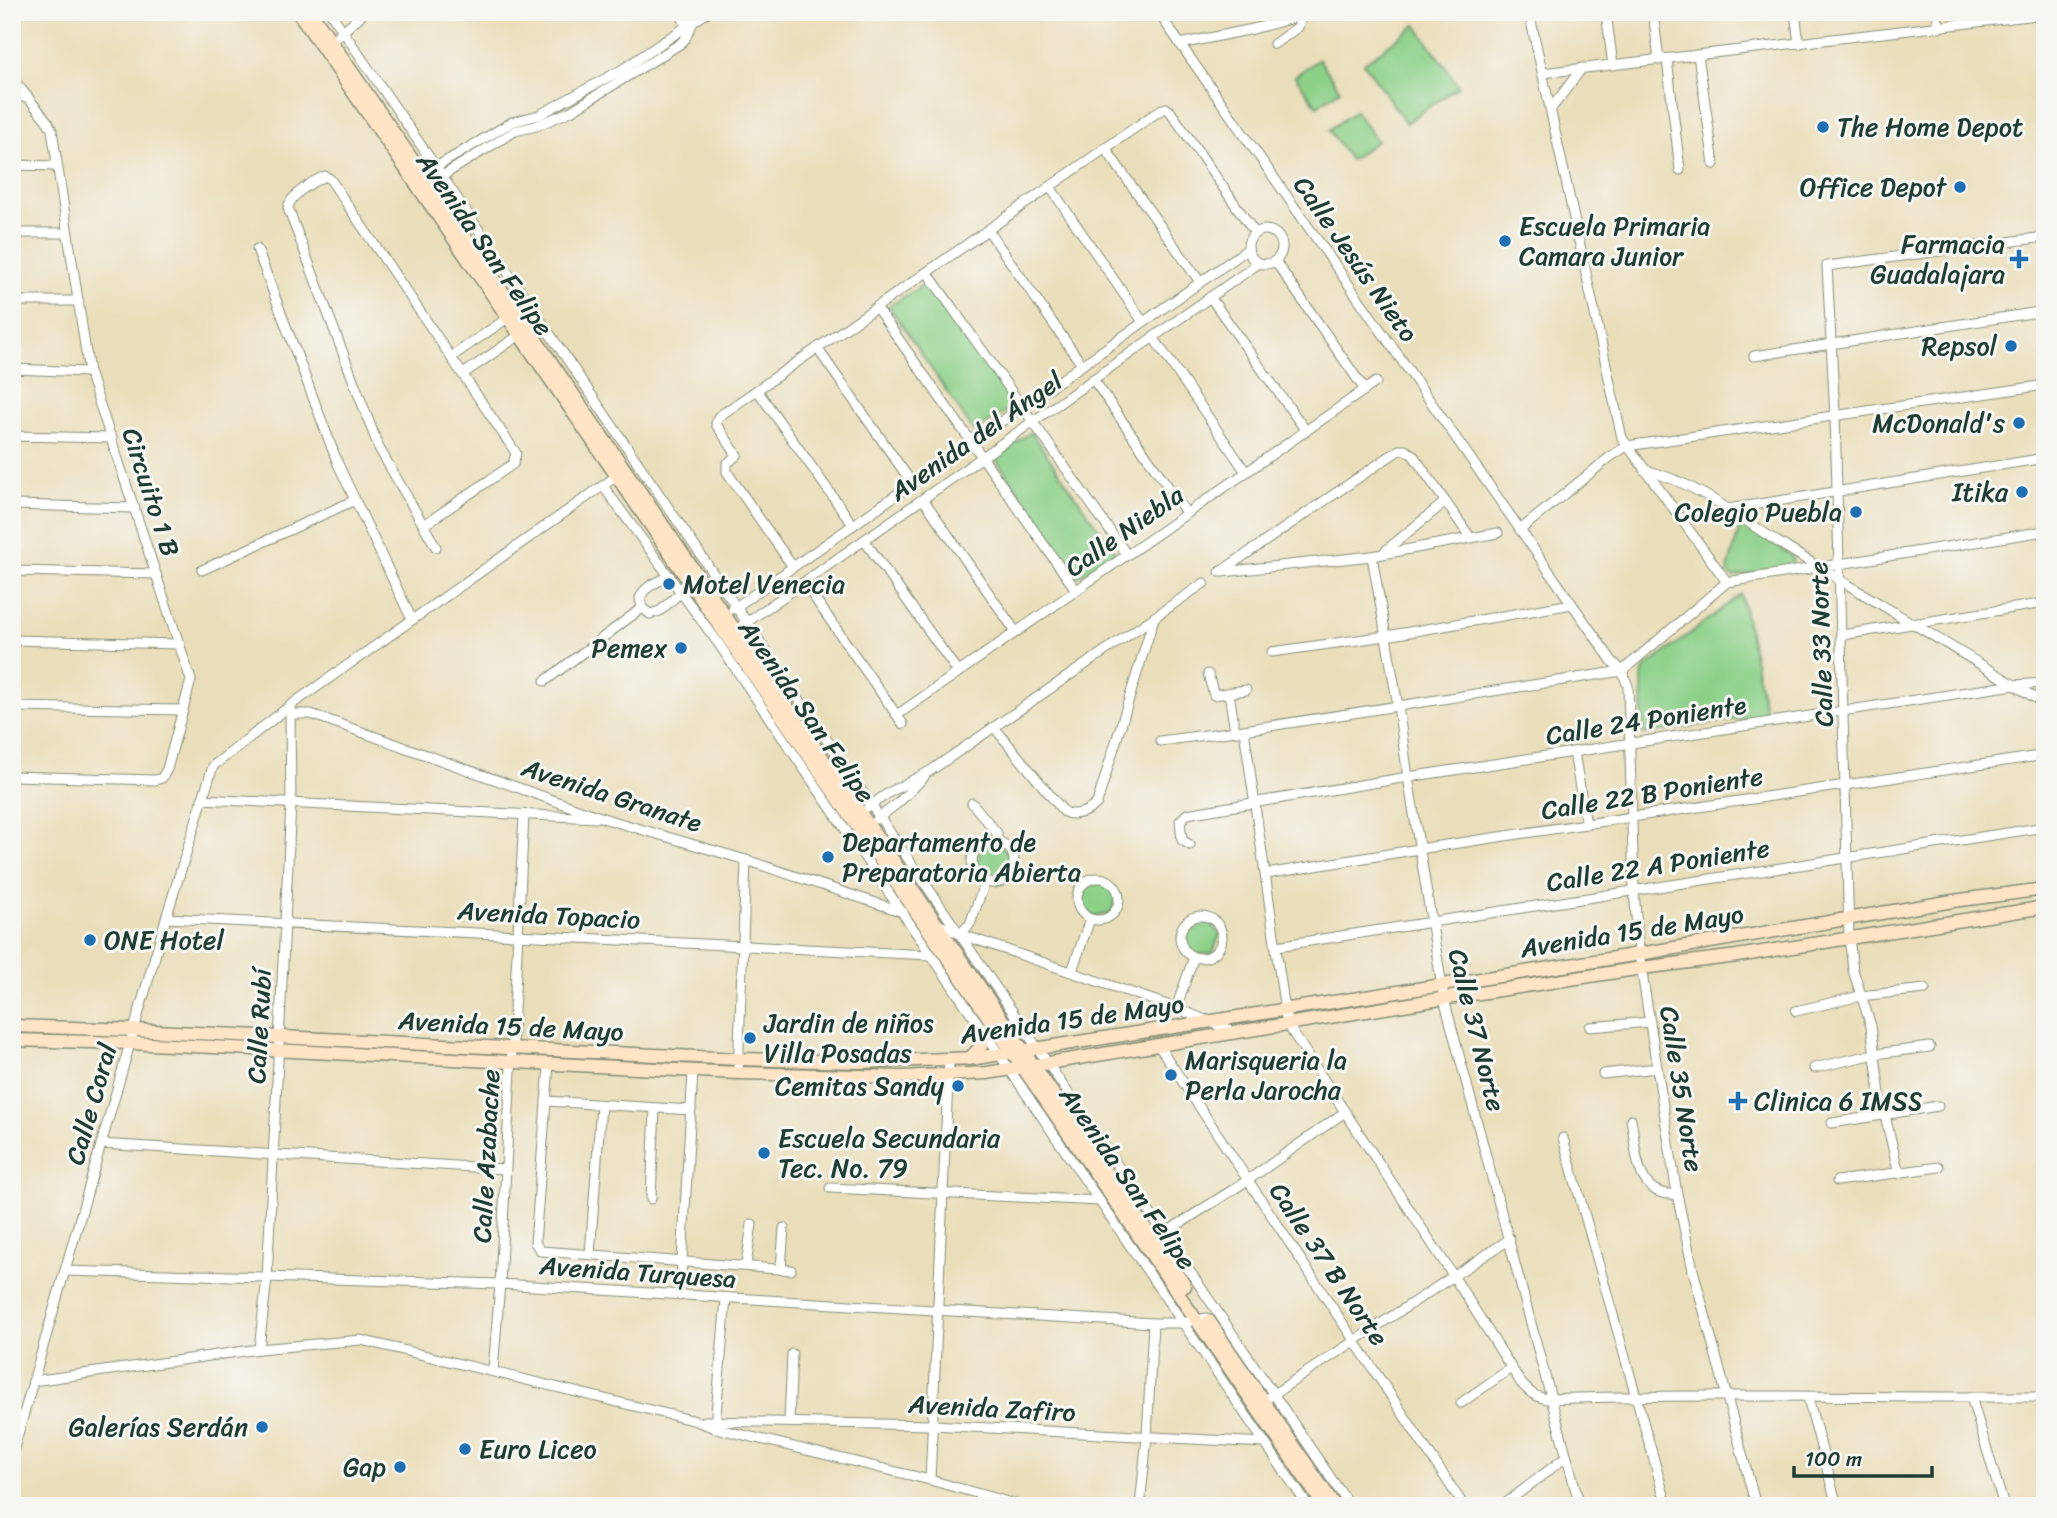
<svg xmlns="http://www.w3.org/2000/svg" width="2057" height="1518" viewBox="0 0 2057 1518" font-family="Sriracha,sans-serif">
  <rect width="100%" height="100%" fill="#f6f6f2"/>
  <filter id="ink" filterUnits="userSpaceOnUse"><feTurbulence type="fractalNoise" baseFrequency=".0143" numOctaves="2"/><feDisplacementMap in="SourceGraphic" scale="14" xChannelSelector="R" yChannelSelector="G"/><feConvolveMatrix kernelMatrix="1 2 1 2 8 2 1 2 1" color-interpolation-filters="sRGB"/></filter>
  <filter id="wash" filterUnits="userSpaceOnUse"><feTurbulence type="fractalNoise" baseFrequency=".00686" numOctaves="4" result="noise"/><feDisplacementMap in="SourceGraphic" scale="28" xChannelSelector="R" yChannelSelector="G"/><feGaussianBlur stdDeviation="1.57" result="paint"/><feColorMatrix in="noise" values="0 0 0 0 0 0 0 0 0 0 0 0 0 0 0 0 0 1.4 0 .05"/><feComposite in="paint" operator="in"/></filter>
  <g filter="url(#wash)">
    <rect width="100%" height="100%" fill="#eadeba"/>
    <g fill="#8cd088" stroke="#56865e" stroke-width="2">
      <polygon points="1416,25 1459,86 1406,123 1364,63"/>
      <polygon points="1319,59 1340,90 1317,106 1295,76"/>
      <polygon points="1355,111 1377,141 1350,160 1329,130"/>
      <polygon points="926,283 1015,406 974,432 889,306"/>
      <polygon points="1031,432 1115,552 1078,577 995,458"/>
      <polygon points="1741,522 1793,557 1791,567 1733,577 1727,573"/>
      <polygon points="1741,594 1766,715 1643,734 1642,676 1645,668"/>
      <polygon points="1000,844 1012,858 1005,877 986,879 975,865 982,847"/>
      <polygon points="1105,882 1117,896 1110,914 1091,917 1080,903 1087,884"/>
      <polygon points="1209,920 1220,934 1213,953 1194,955 1183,941 1190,922"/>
    </g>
  </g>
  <g filter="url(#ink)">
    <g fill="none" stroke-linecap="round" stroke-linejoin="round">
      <g stroke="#848e77" stroke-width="11">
        <g id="street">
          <polyline points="330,12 1350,1506"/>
          <polyline points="680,12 688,30"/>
          <polyline points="1158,12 1612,661 1622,671 1628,686 1634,890 1639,954 1677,1194 1693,1270 1756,1506"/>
          <polyline points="1529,12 1622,438 1727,582"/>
          <polyline points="1653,12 1659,60"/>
          <polyline points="1795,12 1799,44"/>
          <polyline points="1937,12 1939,28"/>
          <polyline points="1606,13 1613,65"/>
          <polyline points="1180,44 1253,29 1315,12"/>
          <polyline points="1274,44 1298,27 1302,15"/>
          <polyline points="327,45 365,12"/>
          <polyline points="1698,55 1714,164"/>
          <polyline points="1667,59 1680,170"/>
          <polyline points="1543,73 2045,14"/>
          <polyline points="12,78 48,122 52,130 89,372 191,680 167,769 162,778 155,780 12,776"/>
          <polyline points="12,97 28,97"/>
          <polyline points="1551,109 1582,68"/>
          <polyline points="1105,148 1200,282"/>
          <polyline points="12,165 56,166"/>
          <polyline points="436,167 512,122 539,115 623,69 708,12"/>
          <polyline points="442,176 515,131 536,126 571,111 680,44 685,39 693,22"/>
          <polyline points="1050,187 1143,322"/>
          <polyline points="988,230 1082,365"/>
          <circle cx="1265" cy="247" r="17"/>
          <polyline points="12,233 67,233"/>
          <polyline points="257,249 338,464 412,620"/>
          <polyline points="1275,261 1365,390"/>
          <polyline points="927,272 1127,555"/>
          <polyline points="1210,297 1306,431"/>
          <polyline points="12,301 78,301"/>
          <polyline points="876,307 1076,590"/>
          <polyline points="1153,337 1246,472"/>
          <polyline points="817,348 912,483"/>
          <polyline points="1754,356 2045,311"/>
          <polyline points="451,357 512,315"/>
          <polyline points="12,369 89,372"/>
          <polyline points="463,374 524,332"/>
          <polyline points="1093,379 1187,514"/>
          <polyline points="757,390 853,525"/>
          <polyline points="12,436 112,438"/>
          <path d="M1644,470C1698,482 1743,521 1789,549C1874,601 1960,651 2045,704"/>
          <polyline points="603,486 718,643 1308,1506"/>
          <polyline points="923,499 1016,632"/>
          <polyline points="12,505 135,508"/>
          <polyline points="1728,509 2045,458"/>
          <path d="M424,525L513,464L516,453L330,179L325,176C313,181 290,195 288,208L379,448L436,547"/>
          <polyline points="1520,530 1610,457 1627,446 2045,385"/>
          <polyline points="864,540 958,672"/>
          <polyline points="1385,551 1445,502"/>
          <polyline points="1372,556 1398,706 1408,777 1444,999 1580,1506"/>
          <polyline points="793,567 727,472 727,464 737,455 716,424 718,417 1162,109 1166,108 1170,111 1255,233"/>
          <polyline points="202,570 355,500"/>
          <polyline points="12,571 156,574"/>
          <polyline points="1220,572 1399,450 1405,450 1413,455 1470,537"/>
          <polyline points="1223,572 1372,556 1498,533"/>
          <polyline points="670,576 651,585 644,591 640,598 642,608 650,614 660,611 681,592"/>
          <polyline points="1727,582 2045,531"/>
          <polyline points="804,583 903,724"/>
          <polyline points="733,609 1248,249"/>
          <polyline points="730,634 1259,263"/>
          <polyline points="1842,635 2045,603"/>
          <polyline points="12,640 180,644"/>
          <polyline points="1272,652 1386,636 1572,604"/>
          <polyline points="1208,674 1214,695 1246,690"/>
          <polyline points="545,681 642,608"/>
          <polyline points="1229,693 1235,731"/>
          <polyline points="12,707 183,710"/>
          <polyline points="290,714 311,714 606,819 746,860 903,912"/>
          <polyline points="897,715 1376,382"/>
          <path d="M994,727L1064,812C1074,817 1089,812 1097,803L1154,618"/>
          <path d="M1244,730L1287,1024L1454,1277L1521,1383C1530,1393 1536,1398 1550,1399C1715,1393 1880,1398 2045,1397"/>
          <polyline points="1160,741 1244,730 1622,671 1727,582"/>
          <polyline points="1574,752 1586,824"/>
          <polyline points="202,799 596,818"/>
          <polyline points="972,803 997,833 997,841"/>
          <polyline points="868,807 890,792 930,771 1204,583"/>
          <polyline points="877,819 898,803 924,777"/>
          <circle cx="993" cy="862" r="21"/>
          <polyline points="1190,845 1182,840 1180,821 1187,814 1408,777 2014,685 2045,683"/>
          <polyline points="1266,874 1419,849 2045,755"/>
          <circle cx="1098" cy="899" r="21"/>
          <circle cx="1201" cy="937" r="21"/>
          <polyline points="166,918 931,955"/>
          <polyline points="936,923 960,934 1176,1008 1235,1032"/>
          <polyline points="960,934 970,924 985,882"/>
          <polyline points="1277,946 2045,827"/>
          <polyline points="1072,971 1090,919"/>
          <polyline points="1176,1008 1194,957"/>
          <polyline points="1796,1011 1860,996 1925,989"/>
          <polyline points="1590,1027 1650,1022"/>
          <polyline points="1159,1046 1464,1506"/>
          <polyline points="549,1065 535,1243 541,1251 791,1270"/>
          <polyline points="1814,1068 1875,1054 1930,1047"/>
          <polyline points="738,1073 746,860"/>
          <polyline points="1603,1074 1657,1068"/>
          <polyline points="546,1101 691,1110"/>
          <path d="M1631,1119C1637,1150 1634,1198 1677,1194"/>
          <polyline points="1832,1123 1938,1106"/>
          <polyline points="1563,1138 1667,1506"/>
          <polyline points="101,1144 505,1169"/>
          <polyline points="1899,1174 1880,1094 1871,1026 1853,970 1849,937 1835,416 1827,266 2045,237"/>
          <polyline points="1837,1181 1939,1167"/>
          <polyline points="830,1188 1100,1201"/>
          <polyline points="651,1199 655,1108"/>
          <polyline points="1159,1237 1248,1180 1345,1112"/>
          <polyline points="590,1254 601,1105"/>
          <polyline points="746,1265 752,1224"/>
          <polyline points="781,1269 784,1228"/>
          <polyline points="65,1271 500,1284 1153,1323 1181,1323 1207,1318"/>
          <polyline points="680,1296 693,1071"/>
          <polyline points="259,1349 267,1278 291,804 290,710"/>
          <polyline points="493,1371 500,1284 524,816"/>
          <polyline points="33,1381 259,1349 361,1340 696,1421 715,1428 930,1480 1022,1506"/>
          <polyline points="1269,1397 1510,1239"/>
          <polyline points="1971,1397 2004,1506"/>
          <polyline points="1808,1398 1837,1506"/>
          <polyline points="1461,1403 1511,1368"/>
          <polyline points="704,1421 933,1425 1265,1443"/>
          <polyline points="789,1421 792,1354"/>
          <polyline points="715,1426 726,1299"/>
          <polyline points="12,1455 166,918 213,766 291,705 621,473"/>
          <polyline points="930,1480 949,1060"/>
          <polyline points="1140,1506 1147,1437 1153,1323"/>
          <polyline points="1502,1506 1566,1457"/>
        </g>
      </g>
      <g stroke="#848e77" stroke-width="15">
        <g id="secondary">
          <polyline points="298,12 1324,1506"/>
          <polyline points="311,12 1185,1286"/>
          <polyline points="12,1026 134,1030 738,1059 862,1062 976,1058 1627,956 1953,901 2045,889"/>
          <polyline points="12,1040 130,1043 738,1073 901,1077 987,1073 1434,1000 1642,968 1737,956 2045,907"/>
          <polyline points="969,1059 982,1045 983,1030"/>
          <polyline points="1209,1321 1335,1506"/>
        </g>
      </g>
      <g stroke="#848e77" stroke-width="17">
        <polyline id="primary" points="2044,12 2045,27"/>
      </g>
      <use href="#street" stroke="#fff" stroke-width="9"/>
      <use href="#secondary" stroke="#ffe4c6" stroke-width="12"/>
      <use href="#primary" stroke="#febc70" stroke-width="14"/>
    </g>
  </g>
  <g fill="#1f6fb2" stroke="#f6f6f2" stroke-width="2.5">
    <circle cx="1823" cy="127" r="7"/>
    <circle cx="1960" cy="187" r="7"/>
    <circle cx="1505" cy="241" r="7"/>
    <path d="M2015.5 248.5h7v7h7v7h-7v7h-7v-7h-7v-7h7z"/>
    <circle cx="2011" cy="346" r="7"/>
    <circle cx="2019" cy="423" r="7"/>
    <circle cx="2022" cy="492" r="7"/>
    <circle cx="1856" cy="512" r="7"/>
    <circle cx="669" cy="584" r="7"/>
    <circle cx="681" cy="648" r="7"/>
    <circle cx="828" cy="857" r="7"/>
    <circle cx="90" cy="940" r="7"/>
    <circle cx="750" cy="1038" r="7"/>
    <circle cx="1171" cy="1075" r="7"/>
    <circle cx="958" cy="1086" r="7"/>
    <path d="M1734.5 1090.5h7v7h7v7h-7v7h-7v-7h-7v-7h7z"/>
    <circle cx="764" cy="1153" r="7"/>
    <circle cx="262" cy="1427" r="7"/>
    <circle cx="465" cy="1449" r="7"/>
    <circle cx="400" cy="1467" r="7"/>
  </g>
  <g text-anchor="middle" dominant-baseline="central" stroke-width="6" stroke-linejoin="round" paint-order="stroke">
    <g font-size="26" fill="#1f3d34" stroke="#f6f6f2" text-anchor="start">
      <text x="1837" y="127">The Home Depot</text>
      <text x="1946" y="187" text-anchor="end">Office Depot</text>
      <text x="1519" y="226">Escuela Primaria<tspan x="1519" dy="30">Camara Junior</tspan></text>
      <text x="2005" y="244" text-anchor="end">Farmacia<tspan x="2005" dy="30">Guadalajara</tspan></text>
      <text x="1997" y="346" text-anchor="end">Repsol</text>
      <text x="2005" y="423" text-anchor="end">McDonald's</text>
      <text x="2008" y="492" text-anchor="end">Itika</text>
      <text x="1842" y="512" text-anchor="end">Colegio Puebla</text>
      <text x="683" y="584">Motel Venecia</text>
      <text x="667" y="648" text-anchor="end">Pemex</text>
      <text x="842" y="842">Departamento de<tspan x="842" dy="30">Preparatoria Abierta</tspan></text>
      <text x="104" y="940">ONE Hotel</text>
      <text x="764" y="1023">Jardin de niños<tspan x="764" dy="30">Villa Posadas</tspan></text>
      <text x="1185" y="1060">Marisqueria la<tspan x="1185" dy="30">Perla Jarocha</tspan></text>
      <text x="944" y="1086" text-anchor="end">Cemitas Sandy</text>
      <text x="1754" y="1101">Clinica 6 IMSS</text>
      <text x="778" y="1138">Escuela Secundaria<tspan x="778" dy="30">Tec. No. 79</tspan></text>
      <text x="248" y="1427" text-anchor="end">Galerías Serdán</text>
      <text x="479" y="1449">Euro Liceo</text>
      <text x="386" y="1467" text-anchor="end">Gap</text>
    </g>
    <g font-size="26" fill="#1f3d34" stroke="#f6f6f2">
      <text transform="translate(485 244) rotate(55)">Avenida San Felipe</text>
      <text transform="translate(1356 259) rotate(55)">Calle Jesús Nieto</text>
      <text transform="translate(976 436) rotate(-35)">Avenida del Ángel</text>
      <text transform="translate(151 492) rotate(72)">Circuito 1 B</text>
      <text transform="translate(1124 531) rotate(-35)">Calle Niebla</text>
      <text transform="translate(1821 644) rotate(-92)">Calle 33 Norte</text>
      <text transform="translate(807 711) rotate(55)">Avenida San Felipe</text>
      <text transform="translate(1646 720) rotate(-9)">Calle 24 Poniente</text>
      <text transform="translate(1652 793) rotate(-9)">Calle 22 B Poniente</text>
      <text transform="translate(612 795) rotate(18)">Avenida Granate</text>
      <text transform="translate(1658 865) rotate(-9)">Calle 22 A Poniente</text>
      <text transform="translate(549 915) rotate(3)">Avenida Topacio</text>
      <text transform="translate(1632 931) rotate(-9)">Avenida 15 de Mayo</text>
      <text transform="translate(1072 1019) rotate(-8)">Avenida 15 de Mayo</text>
      <text transform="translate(259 1026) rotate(-87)">Calle Rubí</text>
      <text transform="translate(511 1026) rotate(3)">Avenida 15 de Mayo</text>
      <text transform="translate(1477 1030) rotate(76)">Calle 37 Norte</text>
      <text transform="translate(1682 1089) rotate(81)">Calle 35 Norte</text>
      <text transform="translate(91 1104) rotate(-74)">Calle Coral</text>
      <text transform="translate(486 1156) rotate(-87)">Calle Azabache</text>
      <text transform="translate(1128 1178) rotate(55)">Avenida San Felipe</text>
      <text transform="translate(1329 1264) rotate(56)">Calle 37 B Norte</text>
      <text transform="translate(638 1272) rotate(4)">Avenida Turquesa</text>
      <text transform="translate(992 1408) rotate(3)">Avenida Zafiro</text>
    </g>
  </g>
  <rect width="2057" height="1518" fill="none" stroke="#f6f6f2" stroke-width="42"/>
  <path d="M1794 1466v10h138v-10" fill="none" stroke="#1f3d34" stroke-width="3.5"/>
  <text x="1805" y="1466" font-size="21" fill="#1f3d34" stroke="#f6f6f2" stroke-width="5" paint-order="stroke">100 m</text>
</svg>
